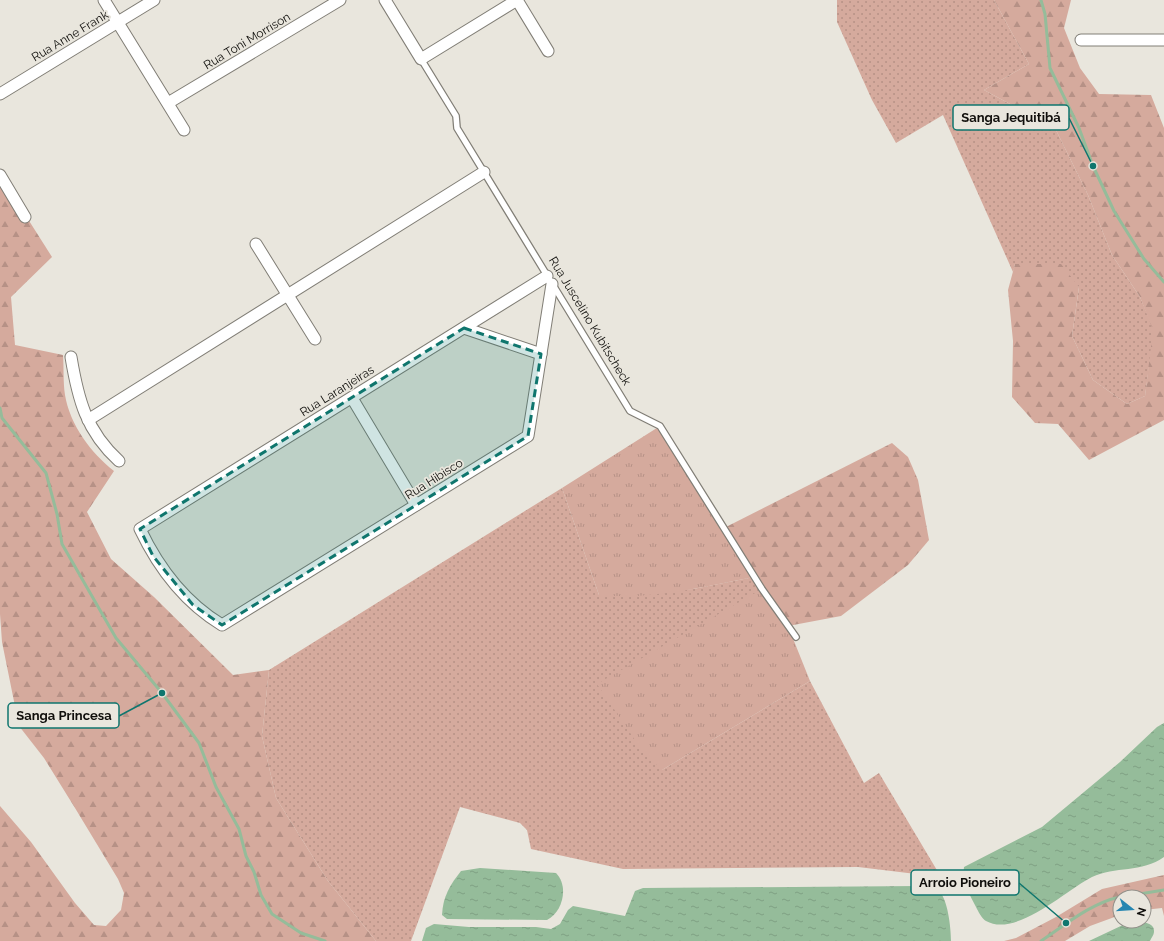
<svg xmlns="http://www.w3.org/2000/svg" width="1164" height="941" viewBox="0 0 1164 941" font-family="Raleway,sans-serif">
  <defs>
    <pattern id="grass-dots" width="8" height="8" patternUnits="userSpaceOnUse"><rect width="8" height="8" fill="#d5aa9d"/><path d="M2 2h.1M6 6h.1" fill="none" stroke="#b69186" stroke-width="1.8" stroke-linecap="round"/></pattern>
    <pattern id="forest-firs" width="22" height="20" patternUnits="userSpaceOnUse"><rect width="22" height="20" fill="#d5aa9d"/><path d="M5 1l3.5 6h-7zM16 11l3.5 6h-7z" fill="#b69186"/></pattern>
    <pattern id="park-tufts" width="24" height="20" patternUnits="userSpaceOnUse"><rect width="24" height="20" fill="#d5aa9d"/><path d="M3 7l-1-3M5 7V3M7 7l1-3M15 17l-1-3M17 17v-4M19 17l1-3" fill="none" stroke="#b69186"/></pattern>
    <pattern id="water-ripples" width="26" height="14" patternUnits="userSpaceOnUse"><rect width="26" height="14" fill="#95bc9a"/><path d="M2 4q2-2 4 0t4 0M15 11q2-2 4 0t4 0" fill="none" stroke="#7fa083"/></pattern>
  </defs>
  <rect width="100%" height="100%" fill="#e9e6dd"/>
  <g fill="url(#grass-dots)">
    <polygon points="837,0 994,0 1029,64 984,90 1055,128 1088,195 1112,255 1140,297 1154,330 1145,396 1127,404 1093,380 1072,336 1079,287 1015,264 1013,272 943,115 896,143 872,100 837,22"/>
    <polygon points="562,488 599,595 693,589 754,577 762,589 662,770 810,681 864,783 879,773 941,877 858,867 623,869 531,849 527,830 520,823 460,807 411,941 376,941 328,881 276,798 262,736 269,670"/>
  </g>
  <g fill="url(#forest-firs)">
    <polygon points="994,0 1071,0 1064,28 1080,68 1099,94 1151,95 1164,128 1164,420 1089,460 1058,424 1035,423 1012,397 1013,341 1008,290 1015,264 1061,264 1079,287 1072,336 1093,380 1127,404 1145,396 1153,330 1140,297 1112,255 1088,195 1055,128 984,90 1029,64"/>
    <path d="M0,175L52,257L11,297L15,345L63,355C64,368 63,382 65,395C70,425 91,453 114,471L87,512L111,559L154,597L233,675L269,670L262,736L276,798L328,881L376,941H0V806L31,842L75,903L94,925L106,926L121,910L124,893L118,879L75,808L44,758L19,726L2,642L0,614Z"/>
    <polygon points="892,443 908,457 918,480 929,540 908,565 841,616 788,626 724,528"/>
    <polygon points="1164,875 1164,916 1162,908 1144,910 1144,897 1120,897 1120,915 1090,926 1065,941 1004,941 1016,938 1056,917 1102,889"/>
  </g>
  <g fill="url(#park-tufts)">
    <path d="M660,426L754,577C703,587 651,600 599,595L562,488Z"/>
    <polygon points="762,589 788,626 810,681 662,770 641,749 597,684"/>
  </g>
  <g fill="url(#water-ripples)">
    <path d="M1164,723V857C1142,873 1115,866 1092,877C1066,890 1016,938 986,921C982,919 978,911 976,907C969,893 962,882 964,867L1042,827L1120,762L1157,727Z"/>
    <path d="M480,868L556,873C569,886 563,912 547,920L447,919L442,915C443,896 450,885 461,871Z"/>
    <path d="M919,886C925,886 933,886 938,890C948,898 951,928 951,941H422L426,928L434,924L469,927H536L551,929L560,924L568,910L573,906L625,916L635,891L643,888Z"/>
    <path d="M1138,922C1144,922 1155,923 1154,932C1154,935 1151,938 1150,941H1089L1125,924Z"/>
  </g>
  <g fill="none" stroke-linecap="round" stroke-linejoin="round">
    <g stroke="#95bc9a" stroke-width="3">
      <polyline points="1041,0 1045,14 1050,68 1079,128 1093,166 1114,211 1144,259 1164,282"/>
      <polyline points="0,408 2,418 46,473 57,514 62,544 116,638 162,693 199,743 216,787 239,829 246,856 254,872 261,895 272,914 301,933 325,941"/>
      <polyline points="1121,897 1164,890"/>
      <path d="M1041,941C1065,925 1091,903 1120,897"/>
    </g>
    <g stroke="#817e76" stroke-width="8">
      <g id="lane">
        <polyline points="421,59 456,116 457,128 548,277"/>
        <polyline points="553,285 630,411 660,426 762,589 796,637"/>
      </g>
    </g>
    <g stroke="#817e76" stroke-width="13">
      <g id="street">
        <polyline points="104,0 184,130"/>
        <polyline points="385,0 421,59 517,0"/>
        <polyline points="517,0 548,51"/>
        <polyline points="1081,40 1164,40"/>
        <polyline points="0,94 154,0"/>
        <polyline points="168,103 340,0"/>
        <polyline points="0,175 25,217"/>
        <polyline points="256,244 315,339"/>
        <path d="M547,276L140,529C159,569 184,602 222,625L528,436L552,284"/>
        <polyline points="464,328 541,354"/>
        <path d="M71,357C78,399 86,431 119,461"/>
        <polyline points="352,398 416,505"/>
        <polyline points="88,420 484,172"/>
      </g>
    </g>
    <use href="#lane" stroke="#fff" stroke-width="5.5"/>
    <use href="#street" stroke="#fff" stroke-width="11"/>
  </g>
  <path fill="#0f766e" fill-opacity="0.2" stroke="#0f766e" stroke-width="3" stroke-dasharray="8 5" stroke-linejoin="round" d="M464,328L541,354L528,436L222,625L193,605L153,556L140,529Z"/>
  <g text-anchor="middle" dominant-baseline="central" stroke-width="3.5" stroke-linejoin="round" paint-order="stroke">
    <g font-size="12" fill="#0f0e0b" stroke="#e9e6dd">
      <text transform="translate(70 36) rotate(-31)">Rua Anne Frank</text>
      <text transform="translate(247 41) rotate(-31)">Rua Toni Morrison</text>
      <text transform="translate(590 321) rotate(59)">Rua Juscelino Kubitscheck</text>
      <text transform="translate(337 391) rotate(-32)">Rua Laranjeiras</text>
      <text transform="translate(434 479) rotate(-32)">Rua Hibisco</text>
    </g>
  </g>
  <path fill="none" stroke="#0f766e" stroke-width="1.5" d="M1093 166L1069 118M162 693L119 716M1066 923L1019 883"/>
  <g fill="#0f766e" stroke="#e9e6dd" stroke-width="1.5">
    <circle cx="1093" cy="166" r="4"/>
    <circle cx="162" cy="693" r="4"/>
    <circle cx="1066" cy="923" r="4"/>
  </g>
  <g fill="#e9e6dd" stroke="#0f766e" stroke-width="1.5">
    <rect x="953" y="105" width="116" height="25" rx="4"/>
    <rect x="8" y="703" width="111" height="25" rx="4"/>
    <rect x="911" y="870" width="108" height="25" rx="4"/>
  </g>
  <g font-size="13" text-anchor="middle" font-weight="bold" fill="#0f0e0b">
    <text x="1011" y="122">Sanga Jequitibá</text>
    <text x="64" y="720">Sanga Princesa</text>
    <text x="965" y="887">Arroio Pioneiro</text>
  </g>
  <g transform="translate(1132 909) rotate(107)"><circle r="19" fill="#e9e6dd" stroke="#929089"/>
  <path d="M0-3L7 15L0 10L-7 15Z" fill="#2586b1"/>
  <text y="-6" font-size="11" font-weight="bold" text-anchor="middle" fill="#0f0e0b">N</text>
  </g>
</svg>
